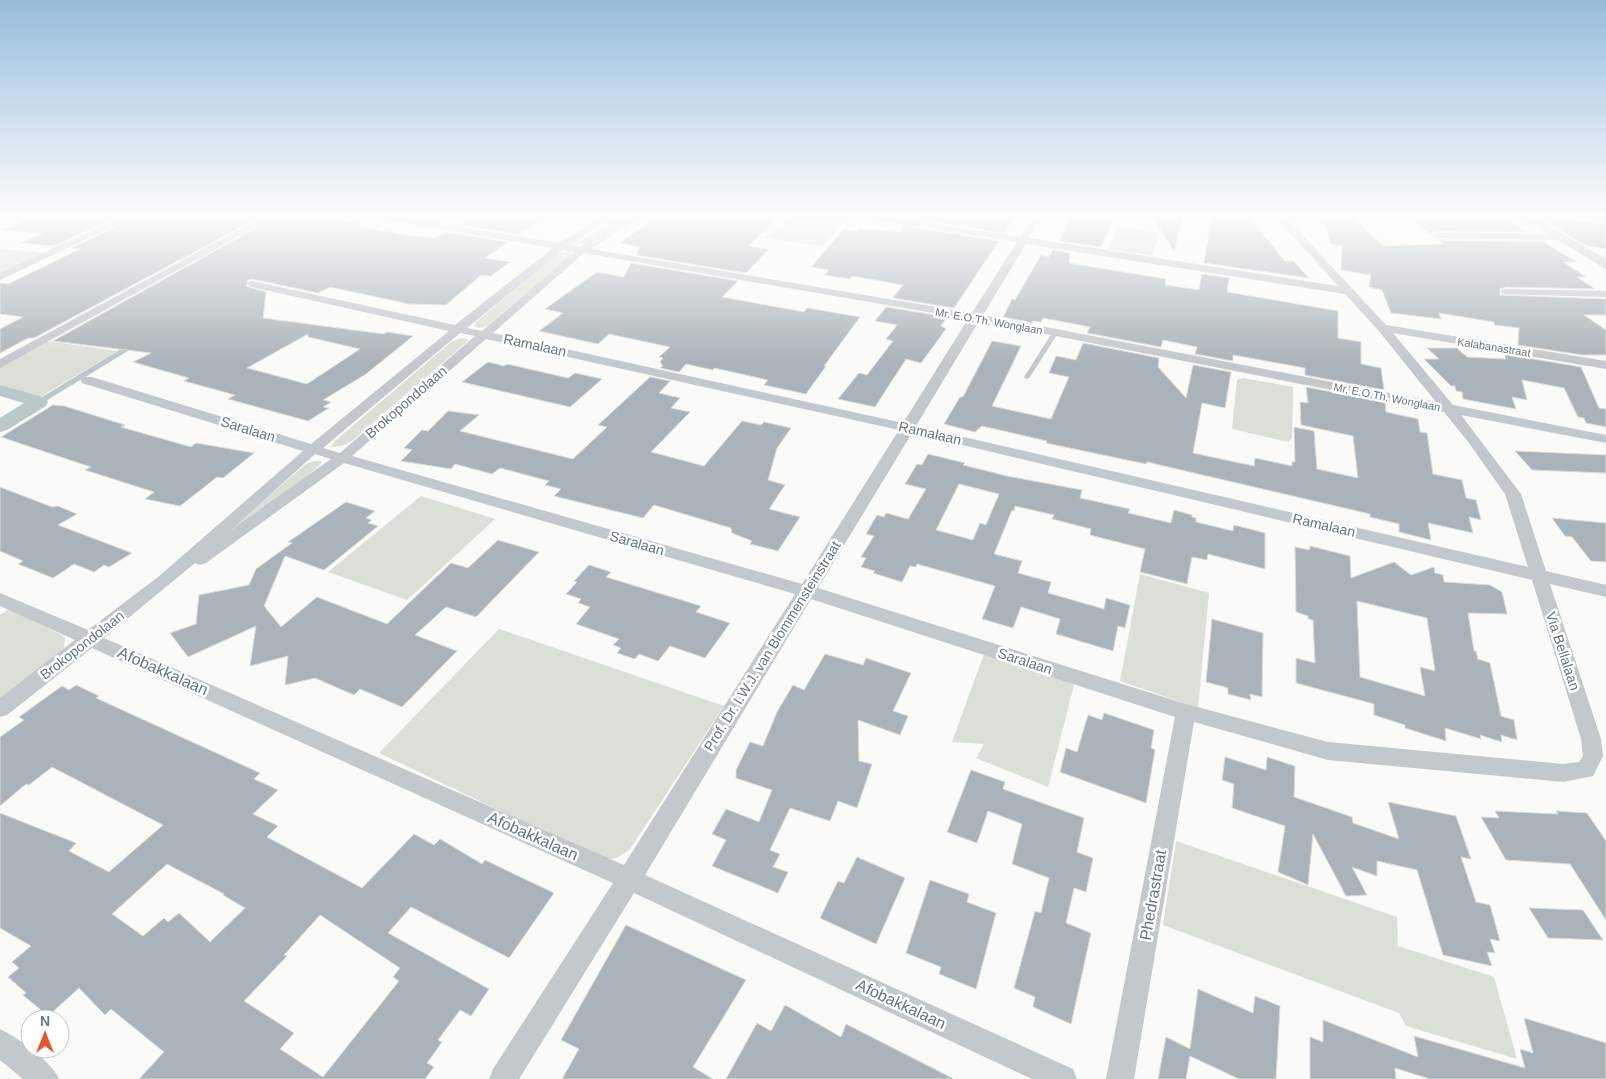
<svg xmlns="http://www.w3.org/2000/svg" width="1606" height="1079" viewBox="0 0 1606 1079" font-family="Helvetica,sans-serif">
  <rect width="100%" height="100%" fill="#fafaf8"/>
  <g fill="#dadfd7">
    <polygon points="622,213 636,213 587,243 576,244"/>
    <polygon points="791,213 831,213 850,215 823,246 764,238"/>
    <polygon points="1118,227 1160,233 1152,256 1108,249"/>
    <polygon points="0,249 45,253 0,274"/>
    <polygon points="569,251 571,252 571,255 487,326 480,328 474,326 475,323 557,254"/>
    <polygon points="462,338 469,340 352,441 342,446 331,447 335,441 451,342"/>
    <polygon points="47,341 117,351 37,399 0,387 0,367"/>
    <polygon points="1243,378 1293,387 1292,438 1288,442 1232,429 1237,380"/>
    <polygon points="314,461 321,461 321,464 304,479 236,528 232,528 306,464"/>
    <polygon points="421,496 495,519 407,600 328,572"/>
    <polygon points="1140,574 1209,593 1198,708 1120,681"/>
    <polygon points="9,609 60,634 65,638 64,649 0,700 0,615"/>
    <path d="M499,629L724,706L630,849C621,856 613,861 601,859L379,753Z"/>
    <polygon points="984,654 1075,681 1048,787 976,758 984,744 952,742"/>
    <polygon points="1176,841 1397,917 1398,946 1494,977 1517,1059 1406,1026 1399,1013 1163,925"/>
  </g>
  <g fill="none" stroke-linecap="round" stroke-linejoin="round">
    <g stroke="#bbc7cb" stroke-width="4.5">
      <polyline points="326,225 347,213"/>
      <polyline points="124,350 132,345"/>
    </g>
    <polyline stroke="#bbc7cb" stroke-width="5.5" points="39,402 126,349"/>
    <polygon fill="#bbc7cb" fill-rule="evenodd" points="0,385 46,398 48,402 46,406 7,430 0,432 0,418 24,403 0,396"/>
  </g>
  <g fill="#aab3b9" stroke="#dcdcda" fill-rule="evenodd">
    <polygon points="44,213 125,213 53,246 21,243 43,233 3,230"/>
    <polygon points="143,213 206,219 218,213 267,213 34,338 28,338 0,353 0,329 23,317 0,314 0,283 8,284 80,249 72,248"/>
    <path d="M283,213H330L318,219L357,223L359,226L404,235L435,238L447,232L507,242L485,258L510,262L491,276L481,275L446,305L409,304L330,287L318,293L252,279L248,280L246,286L266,292L263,318L384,334L387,332L413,336L366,374L323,400L331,402L323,407L329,408L308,421L228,399L235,395L184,381L189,378L133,362L151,353L53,341ZM308,334V337L360,349L307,384L247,368Z"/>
    <polygon points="482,213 549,213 518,234 460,225"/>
    <polygon points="676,213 734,213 775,220 749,246 769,249 746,273 636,255 640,247 619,243 648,224 657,222 670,214"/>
    <polygon points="917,213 1018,213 1004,233 911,218"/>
    <polygon points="1075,213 1116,213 1101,247 1059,241"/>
    <polygon points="1150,213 1184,213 1174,251"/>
    <polygon points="1212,213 1246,213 1285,261 1293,261 1309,278 1204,263"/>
    <polygon points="1313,213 1349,213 1383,246 1444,244 1438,240 1543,242 1577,262 1563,262 1586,277 1577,277 1595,289 1506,287 1500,289 1500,295 1606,299 1606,315 1584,315 1606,330 1606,355 1582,355 1518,345 1519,328 1495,325 1494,322 1439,313 1441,319 1391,313 1382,290 1369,287 1371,275 1341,270 1342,246 1331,244 1327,228"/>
    <polygon points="1454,213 1493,213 1512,217 1510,222 1527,232 1436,231 1430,234 1413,221 1464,219"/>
    <polygon points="1539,215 1606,225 1606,249 1587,246 1540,218"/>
    <polygon points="904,226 999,241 954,308 893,298 903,285 852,276 850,279 825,275 829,270 811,267 844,229 857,231 860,228 899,232"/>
    <polygon points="1053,250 1070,253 1069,263 1166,279 1165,285 1199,290 1202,274 1229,278 1227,292 1338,311 1338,338 1361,342 1361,364 1381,368 1384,390 1305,375 1305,368 1233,355 1233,361 1195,354 1197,347 1163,340 1161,347 1087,333 1090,327 1043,318 1041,322 1033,321 1032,323 1003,317 1012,299 1015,300 1041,255 1049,257"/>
    <polygon points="631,263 738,281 722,297 804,312 807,308 860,317 824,366 826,366 806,394 764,385 768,380 714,368 713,370 686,364 679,372 660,368 663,366 660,362 663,358 659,357 670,347 609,334 598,344 539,331 563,313 545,309 597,272 624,277"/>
    <polygon points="886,307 947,317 941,326 946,329 921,363 906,359 875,407 838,399 859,373 867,375 893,341 886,339 897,325 875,321"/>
    <polygon points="992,341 1021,346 992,406 1051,419 1069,377 1049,373 1056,356 1076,360 1083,343 1159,358 1158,367 1186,398 1193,365 1231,372 1225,408 1202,403 1193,453 1254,466 1255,458 1292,466 1292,462 1295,462 1294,427 1314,431 1317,469 1358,478 1353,436 1301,425 1300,402 1308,403 1306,387 1385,402 1386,412 1418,419 1420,432 1427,433 1433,474 1462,480 1466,498 1476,500 1481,520 1469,517 1473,533 1428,523 1431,540 1399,532 1399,524 1370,517 1370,514 1147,462 1146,464 1046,443 1047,441 982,426 975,432 944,424 960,397 963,397"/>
    <polygon points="1427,348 1457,348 1467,357 1506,359 1504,354 1581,367 1599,408 1606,409 1606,427 1586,423 1584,418 1578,417 1564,388 1522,380 1527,400 1512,397 1516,409 1463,399 1462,392 1456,391 1455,386 1451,386 1424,359 1439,359"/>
    <polygon points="488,362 504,366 507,364 568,378 575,373 602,379 570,407 462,382"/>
    <polygon points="650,377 670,381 659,393 680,398 671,408 690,412 651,452 704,466 742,421 761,425 764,422 791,428 777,448 768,480 785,485 769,509 800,517 778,551 750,544 752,541 732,533 731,528 654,505 643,518 554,496 561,489 545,485 549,481 500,468 492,474 455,464 451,469 401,461 412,450 404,448 422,430 428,431 448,411 479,415 460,431 573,459 607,427 598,425"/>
    <polygon points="53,405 64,406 125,425 121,427 191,447 196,443 254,453 223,478 217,477 180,506 145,499 154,492 85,470 91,467 1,437"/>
    <polygon points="1515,451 1606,455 1606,473 1532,470"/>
    <path d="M928,454L965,463L963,465L1007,476L1082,490L1080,498L1130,509L1128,513L1171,523L1174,510L1192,515V517L1196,518V522L1233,531L1234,525L1265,533V569L1208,554L1207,560L1192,557L1187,584L1140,572L1145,549L1090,535L1091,529L1052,519L1054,515L1015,506L1014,511L1012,510L994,554L1022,561L1018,573L1051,582L1048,593L1104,609L1106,598L1130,605L1125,628L1118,626L1113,651L1056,634L1060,619L1021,607L1013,628L982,619L995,586L917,564L916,567L910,566L902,582L873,573L875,571L861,567L866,558L861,557L874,536L866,534L877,515L884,517L886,513L908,519L926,489L905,484L917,464L922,465ZM959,484L999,494L986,525L980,523L973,540L936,530Z"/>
    <polygon points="0,487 52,507 58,506 77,514 58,525 132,553 109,567 104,565 94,572 74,564 53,578 18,564 23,561 0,551"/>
    <polygon points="346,502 375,511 366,518 372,520 368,523 378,526 324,570 285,556 264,606 281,627 317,597 387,624 451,563 468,568 498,540 539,552 476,617 446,607 415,635 457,651 402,707 360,689 354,695 315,678 285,685 288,656 250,666 256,626 188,657 170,633 196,624 199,595 249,585 256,569 292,543 288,542"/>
    <polygon points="1552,518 1606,523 1606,562 1591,561 1572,537 1565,536"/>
    <path d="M1310,546L1350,556L1351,578L1394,562L1411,575L1434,567L1435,573L1443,575L1444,582L1490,585L1502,592L1507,614L1468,613L1474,651H1476L1478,659L1490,663L1501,716L1514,720L1517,740L1501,735L1502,742L1480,735L1481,739L1445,728L1446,741L1405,728V725L1374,715V704L1296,683V658L1315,663L1313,620L1308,619V616L1296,612L1295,547L1310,550ZM1357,601L1427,618L1435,671L1420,667L1425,696L1360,677Z"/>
    <polygon points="589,565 611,572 606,577 701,606 696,612 730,623 705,658 670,646 658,661 639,654 635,659 617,653 621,648 613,645 619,639 576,624 590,607 578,603 581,599 566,594 577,582 574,581"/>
    <polygon points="1212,619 1263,633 1262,697 1250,694 1251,700 1228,694 1228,688 1206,682"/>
    <polygon points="825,654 863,665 866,658 911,673 893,711 908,716 900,735 858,720 859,761 872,764 857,808 838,801 830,821 790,808 770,850 780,854 773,867 788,872 778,893 712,866 726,840 712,834 726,809 759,822 772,790 736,778 736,770 750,742 763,746 777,712 793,685 804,690"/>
    <path d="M76,685L99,696L96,698L260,773L254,779L278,790L253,814L278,826L267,837L362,888L414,834L434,845L440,839L482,864L485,860L554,893L509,958L411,907L388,933L489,989L471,1016L460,1010L438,1040L442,1042L427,1063L434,1067L425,1079H139L164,1052L111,1009L105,1015L79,988L48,1016L23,995L26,993L8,977L19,968L12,962L31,946L0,928V813L76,843L69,851L109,872L163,825L52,767L29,785L26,784L0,806V737L24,720L19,717L62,686L69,690ZM167,864L224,894L223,895L245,908L210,942L179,913L168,922L164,918L143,936L112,914ZM320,915L400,968L393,977L399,981L323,1077L280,1049L294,1033L244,1001L287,956L284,955Z"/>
    <polygon points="1104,713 1154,730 1151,748 1155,750 1146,803 1060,772 1066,748 1077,752 1088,715 1102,720"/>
    <polygon points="1225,757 1266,770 1267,757 1295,766 1294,797 1352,817 1353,823 1399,839 1388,802 1456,816 1471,859 1461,857 1476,902 1490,905 1500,941 1490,939 1495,953 1487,952 1492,966 1443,955 1417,870 1377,861 1377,876 1352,867 1367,895 1346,896 1313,834 1308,885 1278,872 1285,826 1232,808 1234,784 1222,780"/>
    <polygon points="971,770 1005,782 1003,789 1084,818 1077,852 1093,858 1086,892 1074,888 1066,923 1091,933 1071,1024 1033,1007 1035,997 1014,988 1035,911 1041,913 1049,878 1012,864 1022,824 988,811 977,843 947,832"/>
    <polygon points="1495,811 1558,814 1556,811 1587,813 1606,841 1606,920 1570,864 1506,860 1481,817 1499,818"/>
    <polygon points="857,857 905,878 876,944 820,918 838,881 844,883"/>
    <polygon points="930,880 969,894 967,902 996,913 976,989 939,974 941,967 906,953"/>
    <polygon points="1529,908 1583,910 1603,940 1548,938"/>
    <polygon points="626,925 746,980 693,1067 713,1079 562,1079 579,1049 561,1040"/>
    <polygon points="1198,989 1253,1013 1255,996 1280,1006 1276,1079 1239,1079 1190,1056 1186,1079 1158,1079 1166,1037 1190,1049"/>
    <polygon points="785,1005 841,1037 846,1024 954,1079 726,1079 757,1023 771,1031"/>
    <polygon points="1524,1018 1606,1043 1606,1079 1430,1079 1395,1068 1396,1079 1310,1079 1310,1037 1323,1042 1323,1020 1418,1057 1414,1036 1525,1068 1520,1049 1533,1053"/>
  </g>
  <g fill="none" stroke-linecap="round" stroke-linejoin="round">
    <polygon fill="#c3c8cc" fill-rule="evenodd" points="1055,331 1058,333 1030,377 1027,379 1025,378 1024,377 1052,333"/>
    <g fill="#c3c8cc" fill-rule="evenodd">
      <polygon points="129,213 141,213 0,280 0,273"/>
      <polygon points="270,213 281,213 0,368 0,359"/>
      <path d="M366,213H378L559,243L609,213H619L570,245L580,247L635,213H645L591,249L972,313L1017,242L850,216L846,213H865L1020,237L1036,213H1044L1029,238L1338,286L1272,213H1282L1386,325L1606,361V369L1393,333L1453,405L1606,435V443L1461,415L1521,494L1546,571L1606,585V597L1550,584L1601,739L1603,756L1593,776L1563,782L1328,760L1194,722L1134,1079H1106L1175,717L811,599L645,875L1073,1069L1077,1079H1032L634,893L519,1079H489L493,1069L613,883L92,648L7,715L0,717V698L75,640L0,606V593L88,630L158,577L303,451L82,383L81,380L82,377H92L311,444L449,331L252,287L247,284L248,282L252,281L455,325L553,248L370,217L367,216ZM1026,244L1345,294L1378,330L1436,402L983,315ZM563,250L574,252L482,331L467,328ZM584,253L968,319L903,423L493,333ZM979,321L1444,412L1469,443L1505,494L1528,567L916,426ZM460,333L475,336L340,453L323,448ZM486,339L899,430L802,584L352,456ZM912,433L1532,580L1581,739L1583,756L1579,762L1563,764L1328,742L1186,704L818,588ZM315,454L331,459L231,530ZM344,463L795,594L624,865L104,638L195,563L200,565L206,563Z"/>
      <polygon points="1565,213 1587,213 1606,215 1606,221 1570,216"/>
      <polygon points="1436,233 1558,234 1563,237 1558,240 1433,238 1431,236"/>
      <polygon points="1506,289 1606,291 1606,297 1502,294 1501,292 1502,290"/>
      <path d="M0,1029C17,1037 52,1062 59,1079H23L0,1060Z"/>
    </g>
    <polygon fill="#c3c8cc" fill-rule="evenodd" points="1513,213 1527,213 1606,259 1606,269"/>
  </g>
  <linearGradient id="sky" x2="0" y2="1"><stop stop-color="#96bcdc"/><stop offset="0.59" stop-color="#fdfdfc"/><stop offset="1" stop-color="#fdfdfc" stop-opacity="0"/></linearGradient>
  <rect width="1606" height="364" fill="url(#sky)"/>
  <g text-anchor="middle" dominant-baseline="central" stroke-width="5" stroke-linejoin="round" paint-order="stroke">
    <g font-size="11" fill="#657683" stroke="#fff">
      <text transform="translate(989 321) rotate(10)">Mr. E.O.Th. Wonglaan</text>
      <text transform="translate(1494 347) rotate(9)">Kalabanastraat</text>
      <text transform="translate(1387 397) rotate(11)">Mr. E.O.Th. Wonglaan</text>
    </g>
    <g font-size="14" fill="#657683" stroke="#fff">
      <text transform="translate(535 345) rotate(12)">Ramalaan</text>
      <text transform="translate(406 402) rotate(-41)">Brokopondolaan</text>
      <text transform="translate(248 429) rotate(17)">Saralaan</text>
      <text transform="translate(930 433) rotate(13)">Ramalaan</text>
      <text transform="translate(1324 525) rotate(13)">Ramalaan</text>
      <text transform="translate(637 543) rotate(16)">Saralaan</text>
      <text transform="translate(82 645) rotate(-38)">Brokopondolaan</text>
      <text transform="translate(772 646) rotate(-58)">Prof. Dr. I.W.J. van Blommensteinstraat</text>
      <text transform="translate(1563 651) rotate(72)">Via Bellalaan</text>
      <text transform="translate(1025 661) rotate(18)">Saralaan</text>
    </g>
    <g font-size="16" fill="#657683" stroke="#fff">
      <text transform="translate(163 671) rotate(24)">Afobakkalaan</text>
      <text transform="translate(533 836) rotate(24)">Afobakkalaan</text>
      <text transform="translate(1153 895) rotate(-80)">Phedrastraat</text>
      <text transform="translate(901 1004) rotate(25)">Afobakkalaan</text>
    </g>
  </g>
  <g transform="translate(45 1034)"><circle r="24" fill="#ffffff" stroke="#c1c8cd"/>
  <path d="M0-4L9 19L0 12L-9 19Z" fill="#e4572e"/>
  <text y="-8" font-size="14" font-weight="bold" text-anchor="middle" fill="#657683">N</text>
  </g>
</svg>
